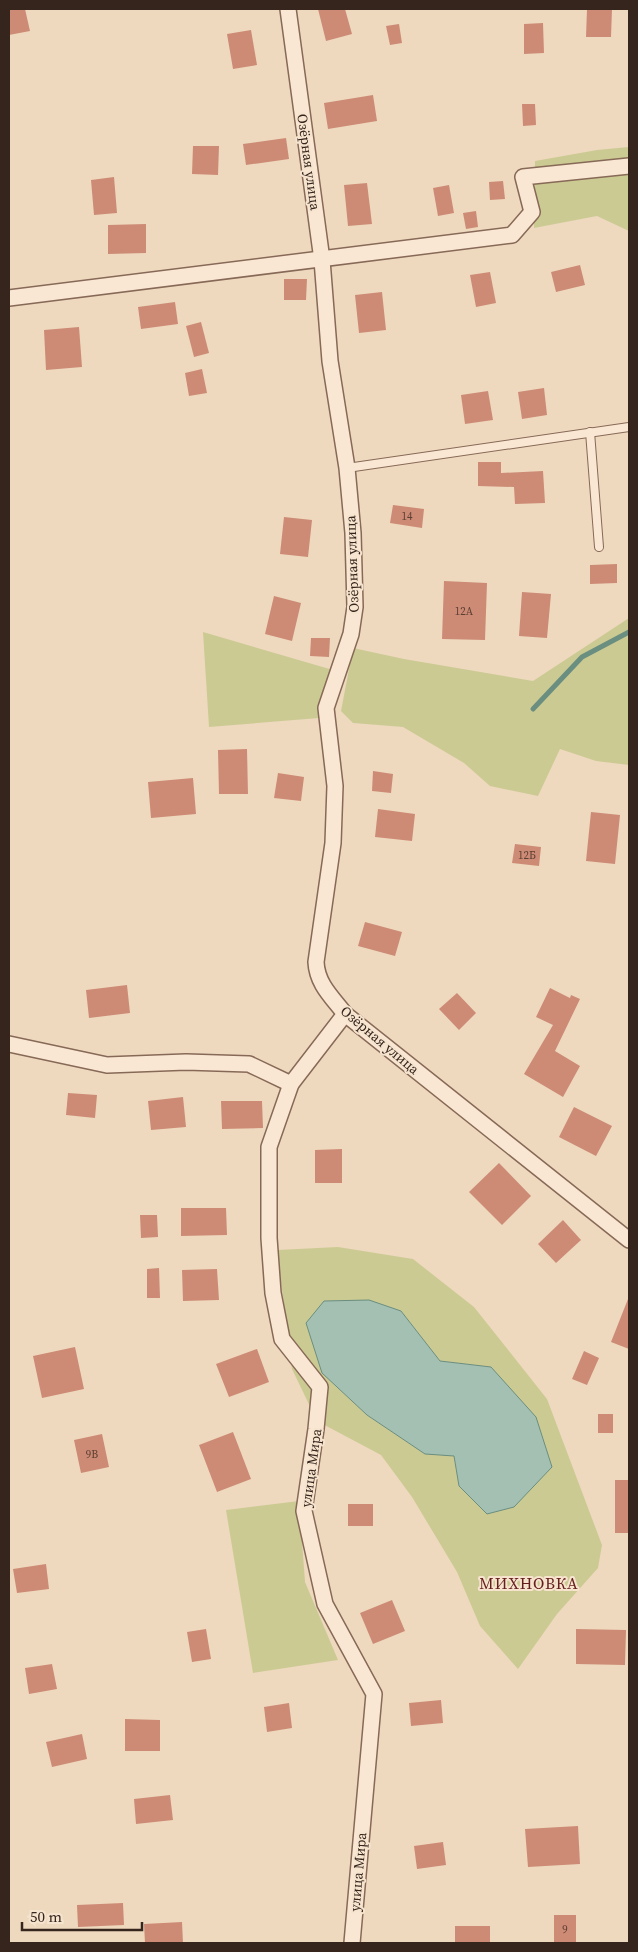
<svg xmlns="http://www.w3.org/2000/svg" width="638" height="1952" viewBox="0 0 638 1952" font-family="'Source Serif 4',serif">
  <rect width="100%" height="100%" fill="#eed9bf"/>
  <g fill="#ccca93" fill-rule="evenodd">
    <polygon points="629,147 629,231 597,216 534,228 535,161 597,150"/>
    <polygon points="629,618 629,765 596,761 560,749 538,796 490,786 464,763 403,727 353,723 341,711 353,648 404,659 533,681"/>
    <polygon points="203,632 333,670 319,718 209,727"/>
    <path d="M338,1247L413,1259L474,1307L547,1399L602,1545L598,1568L557,1614L518,1669L480,1626L457,1572L412,1497L381,1455L317,1421L292,1369L277,1250ZM401,1311L440,1361L491,1367L459,1486L454,1455L425,1454L367,1415L322,1373Z"/>
    <polygon points="299,1501 305,1582 338,1660 253,1673 226,1510"/>
  </g>
  <polygon fill="#a3c0b3" stroke="#6a8e7f" points="369,1300 401,1311 440,1361 491,1367 536,1417 552,1467 514,1507 487,1514 459,1486 454,1456 425,1454 367,1415 322,1373 306,1323 324,1301"/>
  <g fill="none" stroke-linecap="round" stroke-linejoin="round">
    <polyline stroke="#6a8e7f" stroke-width="5" points="533,709 582,657 629,632"/>
  </g>
  <g fill="#cd8b75">
    <polygon points="9,9 25,9 30,31 9,35"/>
    <polygon points="318,9 345,9 352,34 326,41"/>
    <polygon points="587,9 612,9 611,37 586,37"/>
    <polygon points="543,23 544,53 524,54 524,24"/>
    <polygon points="399,24 402,43 390,45 386,26"/>
    <polygon points="251,30 257,65 233,69 227,34"/>
    <polygon points="373,95 377,121 328,129 324,103"/>
    <polygon points="522,104 535,104 536,125 523,126"/>
    <polygon points="286,138 289,159 246,165 243,144"/>
    <polygon points="193,146 219,146 218,175 192,174"/>
    <polygon points="114,177 117,213 94,215 91,180"/>
    <polygon points="503,181 505,199 490,200 489,182"/>
    <polygon points="367,183 372,224 348,226 344,185"/>
    <polygon points="449,185 454,213 438,216 433,188"/>
    <polygon points="476,211 478,227 466,229 463,213"/>
    <polygon points="146,224 146,253 108,254 108,225"/>
    <polygon points="580,265 585,285 556,292 551,272"/>
    <polygon points="490,272 496,303 476,307 470,275"/>
    <polygon points="284,279 307,279 306,300 284,300"/>
    <polygon points="382,292 386,330 359,333 355,295"/>
    <polygon points="175,302 178,324 141,329 138,307"/>
    <polygon points="201,322 209,353 194,357 186,326"/>
    <polygon points="79,327 82,367 46,370 44,330"/>
    <polygon points="202,369 207,393 189,396 185,373"/>
    <polygon points="544,388 547,415 522,419 518,392"/>
    <polygon points="488,391 493,420 465,424 461,395"/>
    <polygon points="478,462 501,462 501,473 543,471 545,503 515,504 514,487 478,486"/>
    <polygon points="393,505 424,509 422,528 390,523"/>
    <polygon points="284,517 312,520 308,557 280,554"/>
    <polygon points="617,564 617,583 590,584 590,565"/>
    <polygon points="444,581 487,583 485,640 442,639"/>
    <polygon points="522,592 551,594 547,638 519,636"/>
    <polygon points="274,596 301,603 292,641 265,634"/>
    <polygon points="311,638 330,638 329,657 310,656"/>
    <polygon points="247,749 248,794 219,794 218,750"/>
    <polygon points="373,771 393,774 391,793 372,791"/>
    <polygon points="278,773 304,777 301,801 274,798"/>
    <polygon points="193,778 196,814 151,818 148,782"/>
    <polygon points="378,809 415,814 412,841 375,837"/>
    <polygon points="591,812 620,815 615,864 586,861"/>
    <polygon points="515,844 541,847 539,866 512,863"/>
    <polygon points="365,922 402,932 395,956 358,946"/>
    <polygon points="127,985 130,1013 89,1018 86,990"/>
    <polygon points="550,988 570,998 571,995 580,999 555,1051 580,1066 563,1097 524,1074 553,1025 536,1017"/>
    <polygon points="457,993 476,1013 459,1030 439,1009"/>
    <polygon points="68,1093 97,1095 95,1118 66,1115"/>
    <polygon points="183,1097 186,1127 151,1130 148,1101"/>
    <polygon points="221,1101 262,1101 263,1128 222,1129"/>
    <polygon points="574,1107 612,1126 596,1156 559,1137"/>
    <polygon points="342,1149 342,1183 315,1183 315,1150"/>
    <polygon points="499,1163 531,1196 502,1225 469,1192"/>
    <polygon points="181,1208 226,1208 227,1235 181,1236"/>
    <polygon points="140,1215 157,1215 158,1237 141,1238"/>
    <polygon points="563,1220 581,1240 556,1263 538,1244"/>
    <polygon points="159,1268 160,1298 147,1298 147,1269"/>
    <polygon points="217,1269 219,1300 183,1301 182,1270"/>
    <polygon points="628,1299 629,1299 629,1349 611,1342"/>
    <polygon points="75,1347 84,1389 42,1398 33,1356"/>
    <polygon points="257,1349 269,1382 229,1397 216,1364"/>
    <polygon points="584,1351 599,1358 587,1385 572,1379"/>
    <rect x="598" y="1414" width="15" height="19"/>
    <polygon points="233,1432 251,1479 217,1492 199,1445"/>
    <polygon points="102,1434 109,1467 81,1473 74,1440"/>
    <rect x="615" y="1480" width="14" height="53"/>
    <rect x="348" y="1504" width="25" height="22"/>
    <polygon points="46,1564 49,1589 17,1593 13,1569"/>
    <polygon points="392,1600 405,1631 373,1644 360,1613"/>
    <polygon points="206,1629 211,1659 192,1662 187,1632"/>
    <polygon points="576,1629 626,1630 625,1665 576,1664"/>
    <polygon points="52,1664 57,1689 29,1694 25,1668"/>
    <polygon points="441,1700 443,1723 411,1726 409,1703"/>
    <polygon points="289,1703 292,1728 267,1732 264,1707"/>
    <polygon points="125,1719 160,1720 160,1751 125,1751"/>
    <polygon points="82,1734 87,1759 52,1767 46,1742"/>
    <polygon points="170,1795 173,1820 136,1824 134,1799"/>
    <polygon points="578,1826 580,1864 528,1867 525,1829"/>
    <polygon points="443,1842 446,1865 417,1869 414,1846"/>
    <polygon points="123,1903 124,1925 78,1927 77,1905"/>
    <rect x="554" y="1915" width="22" height="28"/>
    <polygon points="182,1922 183,1943 145,1943 144,1924"/>
    <rect x="455" y="1926" width="35" height="17"/>
  </g>
  <g fill="none" stroke-linecap="round" stroke-linejoin="round">
    <g stroke="#876957" stroke-width="10">
      <g id="service">
        <polyline points="590,432 599,547"/>
        <polyline points="347,468 629,427"/>
      </g>
    </g>
    <g stroke="#876957" stroke-width="18">
      <g id="minor">
        <path d="M288,9L322,260L330,361L347,468L353,533L355,607L351,634L326,708L335,786L333,843L316,962C317,984 332,997 345,1014L629,1240"/>
        <polyline points="9,298 512,235 532,212 523,177 629,166"/>
        <polyline points="345,1014 291,1084 269,1147 269,1238 273,1293 282,1339 320,1387 316,1429 304,1511 325,1604 374,1694 352,1943"/>
        <polyline points="9,1044 107,1065 186,1062 249,1064 291,1084"/>
      </g>
    </g>
    <use href="#service" stroke="#f9e7d3" stroke-width="8"/>
    <use href="#minor" stroke="#f9e7d3" stroke-width="15"/>
  </g>
  <g text-anchor="middle" dominant-baseline="central" stroke-width="4" stroke-linejoin="round" paint-order="stroke">
    <g font-size="11" fill="#5c3e32">
      <text x="407" y="516">14</text>
      <text x="464" y="611">12А</text>
      <text x="527" y="855">12Б</text>
      <text x="92" y="1454">9В</text>
      <text x="565" y="1929">9</text>
    </g>
    <g font-size="14" fill="#36251c" stroke="#f6e4cf">
      <text transform="translate(309 162) rotate(82)">Озёрная улица</text>
      <text transform="translate(352 564) rotate(-92)">Озёрная улица</text>
      <text transform="translate(380 1040) rotate(40)">Озёрная улица</text>
      <text transform="translate(311 1468) rotate(-82)">улица Мира</text>
      <text transform="translate(358 1872) rotate(-85)">улица Мира</text>
    </g>
    <g font-size="16" letter-spacing="1" fill="#641e1b" stroke="#f6e4cf">
      <text x="529" y="1583">МИХНОВКА</text>
    </g>
  </g>
  <rect width="638" height="1952" fill="none" stroke="#36251c" stroke-width="20"/>
  <path d="M22 1922v8h120v-8" fill="none" stroke="#36251c" stroke-width="2.5"/>
  <text x="30" y="1922" font-size="15" fill="#36251c" stroke="#f6e4cf" stroke-width="4" paint-order="stroke">50 m</text>
</svg>
